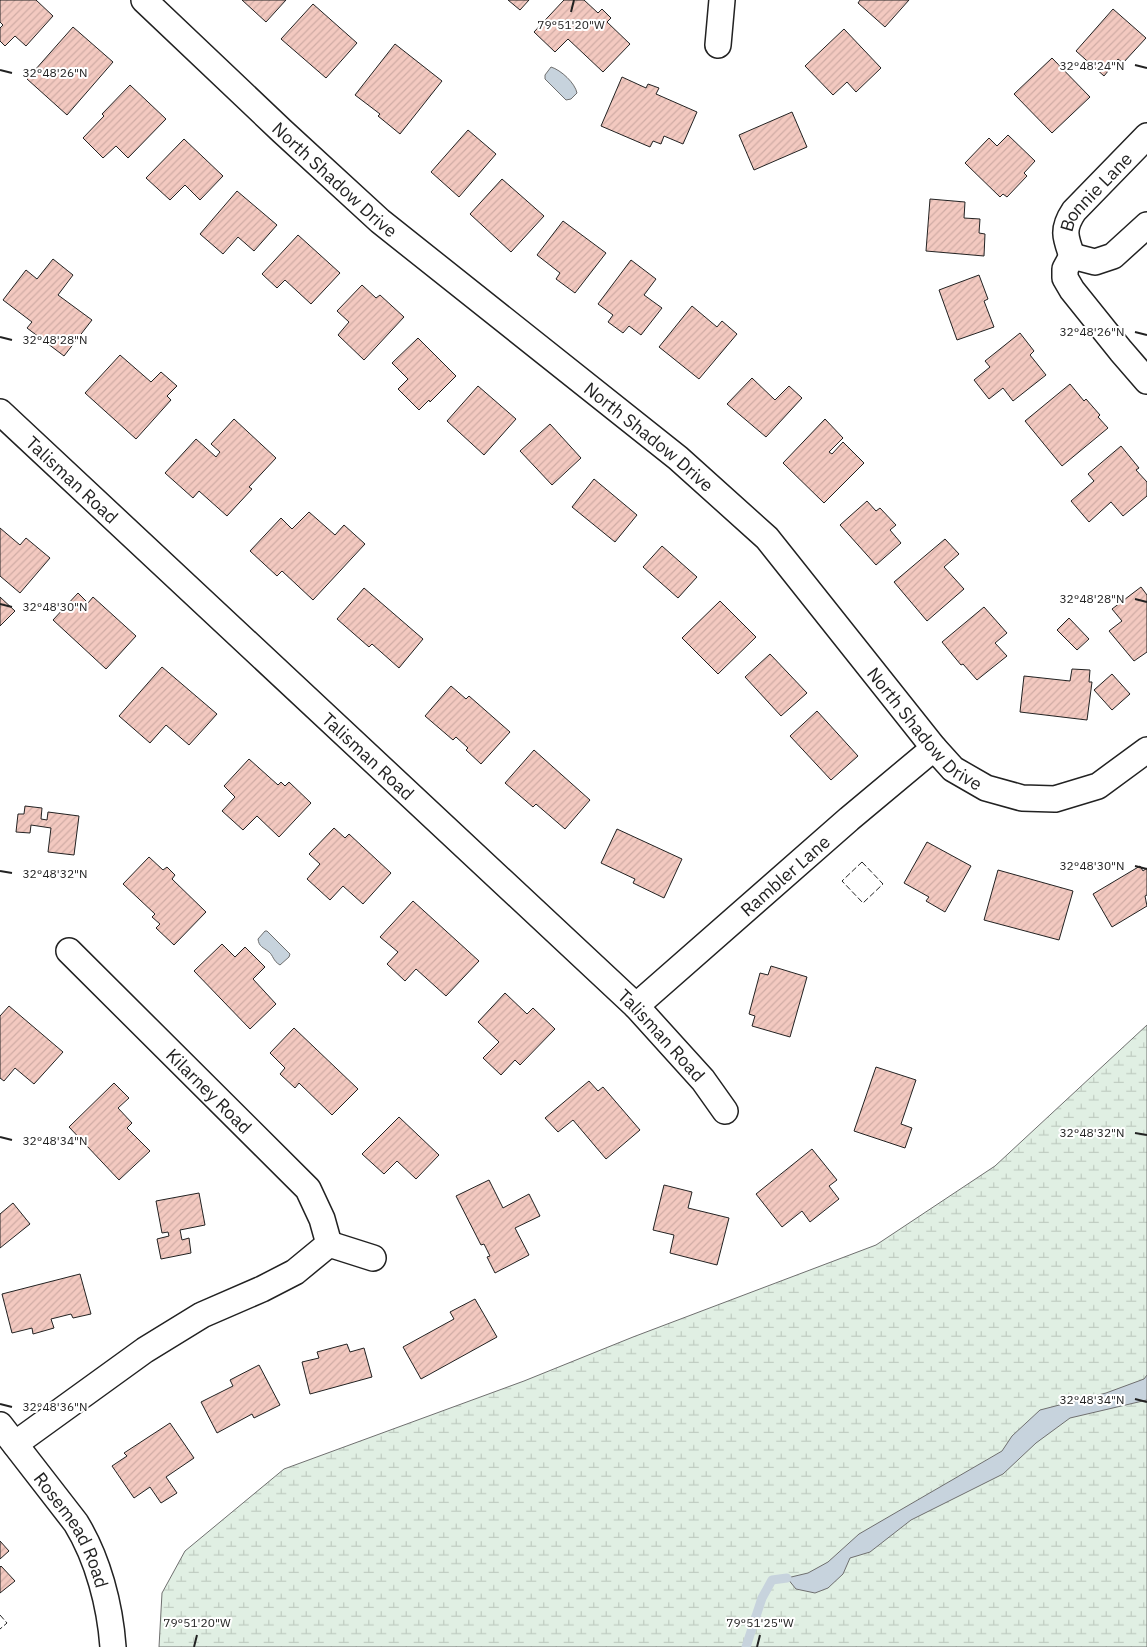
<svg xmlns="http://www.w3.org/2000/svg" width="1147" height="1647" viewBox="0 0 1147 1647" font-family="'IBM Plex Sans',sans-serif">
  <defs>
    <pattern id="wetland-marsh" width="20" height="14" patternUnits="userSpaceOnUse" patternTransform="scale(1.25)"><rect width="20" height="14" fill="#e0efe3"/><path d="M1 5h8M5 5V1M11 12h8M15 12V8" fill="none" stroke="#c0cdc2"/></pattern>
    <pattern id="building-hatch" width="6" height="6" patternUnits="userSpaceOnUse" patternTransform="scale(1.25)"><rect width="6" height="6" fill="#f3c9c0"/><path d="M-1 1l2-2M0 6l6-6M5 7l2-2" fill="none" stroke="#d0aca5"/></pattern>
  </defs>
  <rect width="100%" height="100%" fill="#fff"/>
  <polygon fill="url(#wetland-marsh)" stroke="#6f6f6f" points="1147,1025 1147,1647 159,1647 162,1593 185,1551 284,1469 524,1381 633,1337 876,1245 995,1166"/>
  <g fill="#c7d3dd" stroke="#6f6f6f">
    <path d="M551,67C561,70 575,83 577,93L571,99L566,100L545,79V75Z"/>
    <path d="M265,931H267L290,954L289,957L280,965C273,961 273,955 269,952C263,947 259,947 258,939Z"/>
    <polygon points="1147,1375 1147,1400 1070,1418 1036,1443 1003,1474 911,1520 870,1552 850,1558 843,1574 828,1588 815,1593 796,1589 787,1578 808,1573 828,1562 859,1534 1002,1451 1012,1436 1040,1410 1106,1393 1144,1379"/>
  </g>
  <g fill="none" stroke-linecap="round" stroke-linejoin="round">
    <polyline stroke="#c7d3dd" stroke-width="9" points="746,1647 762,1598 772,1580 787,1578"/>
  </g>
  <g fill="url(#building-hatch)" stroke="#222">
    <polygon points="0,0 36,0 53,16 26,46 15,36 5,46 0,41 0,28 3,25 0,22"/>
    <polygon points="242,0 286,0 266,22"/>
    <polygon points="508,0 529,0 520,10"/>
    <polygon points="564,0 584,0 598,13 602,9 611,18 607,22 630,44 603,72 568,39 555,52 534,32"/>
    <polygon points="860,0 909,0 885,27 858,3"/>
    <polygon points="313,4 357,43 326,78 281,39"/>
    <polygon points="1113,9 1146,38 1123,63 1118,59 1104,76 1076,51"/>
    <polygon points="73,27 113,62 67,115 27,79"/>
    <polygon points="844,29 881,68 856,92 847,82 833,95 805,66"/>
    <polygon points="395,44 442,81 400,134 378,116 380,114 355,95"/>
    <polygon points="1052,58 1090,97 1052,133 1014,94"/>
    <polygon points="622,77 646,88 648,84 659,88 656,94 697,112 683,144 664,136 661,144 653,141 650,147 601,126"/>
    <polygon points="130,85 166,119 128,158 116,146 103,158 83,138 104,116 102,114"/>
    <polygon points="792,112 807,147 754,170 739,135"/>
    <polygon points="468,130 496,154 459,197 431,172"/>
    <polygon points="1008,135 1035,161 1024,173 1027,176 1007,197 1003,194 1000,197 965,163 989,138 997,146"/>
    <polygon points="184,139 223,176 200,200 185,185 170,200 146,178"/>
    <polygon points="502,179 544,216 511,252 470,214"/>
    <polygon points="237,191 277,225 254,251 238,237 223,254 200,234"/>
    <polygon points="930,199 965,202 964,218 980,219 979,233 985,234 984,256 926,251"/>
    <polygon points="563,221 606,253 575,293 556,279 560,273 537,255"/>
    <polygon points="298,235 340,273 311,304 285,280 277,288 262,274"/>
    <polygon points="53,259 73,275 58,295 92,320 64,356 27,328 32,322 3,300 26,270 37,279"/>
    <polygon points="631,260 656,279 644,295 662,308 641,335 629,326 623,333 608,322 613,315 598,304"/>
    <polygon points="979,275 988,299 984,301 994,327 957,340 939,290"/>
    <polygon points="362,285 376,298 380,295 404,317 364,360 338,335 349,322 337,311"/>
    <polygon points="692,306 717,327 722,321 737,334 699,379 659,347"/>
    <polygon points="1020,333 1034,351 1030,355 1046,375 1013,401 1003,388 989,399 974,380 990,367 985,361"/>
    <polygon points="418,338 456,376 430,402 429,400 419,410 398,389 408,379 392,363"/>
    <polygon points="120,355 151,382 161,372 177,386 167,396 171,400 136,439 85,393"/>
    <polygon points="752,378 775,400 789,386 802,398 766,437 727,404"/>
    <polygon points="1070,384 1084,401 1086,399 1100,415 1098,417 1108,428 1062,466 1025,421"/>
    <polygon points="478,386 516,419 484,455 447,421"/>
    <polygon points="234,419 276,458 249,487 252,489 227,516 199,491 193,498 165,473 196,439 216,457 220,452 211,444"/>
    <polygon points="825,419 843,438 829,452 832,454 843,442 864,463 824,503 783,463"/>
    <polygon points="550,424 581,458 552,485 520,451"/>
    <polygon points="1121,446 1139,468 1136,470 1147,482 1147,496 1123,516 1111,502 1089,522 1071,501 1094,481 1088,474"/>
    <polygon points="594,479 637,515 615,542 572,507"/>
    <polygon points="867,501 876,511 880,508 896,525 890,530 901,543 876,565 840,525"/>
    <polygon points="309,512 335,535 344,525 365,544 313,600 282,571 277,576 250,551 281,518 292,529"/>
    <polygon points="0,528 20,545 26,538 50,558 20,593 0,576"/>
    <polygon points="945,539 959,554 944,567 964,589 927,621 894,582"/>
    <polygon points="662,546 697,577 678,598 643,567"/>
    <polygon points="1141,587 1147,595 1147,652 1134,661 1109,631 1122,621 1112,609"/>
    <polygon points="364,588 423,639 399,668 372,644 369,647 337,619"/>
    <polygon points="78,593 88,603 93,597 136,636 106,669 53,620"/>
    <polygon points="0,597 15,611 0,626"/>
    <polygon points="720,601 756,637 718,674 682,638"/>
    <polygon points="984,607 1007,633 995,643 1007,656 977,680 963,664 961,665 942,642"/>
    <polygon points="1069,618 1089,639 1077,650 1057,630"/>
    <polygon points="770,654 807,693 781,716 745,677"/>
    <polygon points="162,667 217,714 189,745 166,725 150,743 119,716"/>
    <polygon points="1072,669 1090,670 1089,682 1092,682 1087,720 1020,712 1024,676 1070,681"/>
    <polygon points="1112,674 1130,694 1112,710 1094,690"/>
    <polygon points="451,686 466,699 469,696 510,732 481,764 466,750 468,748 456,737 453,740 425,716"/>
    <polygon points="817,711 858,756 831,780 790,736"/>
    <polygon points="534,750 590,800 565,829 536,804 533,807 505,783"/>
    <polygon points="249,759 278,785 281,782 285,786 289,782 311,803 279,837 257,816 243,830 222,811 235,797 224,786"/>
    <polygon points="25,806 42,808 41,819 47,820 48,812 79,816 74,855 48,852 51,828 31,825 30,833 16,832 18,814 24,814"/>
    <polygon points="334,828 345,838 349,834 391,873 363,904 343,886 330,900 307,879 320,864 309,854"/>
    <polygon points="617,829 682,859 664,898 633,883 635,879 601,863"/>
    <polygon points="927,842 971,866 945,912 926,901 929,897 904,883"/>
    <polygon points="149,857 163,870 167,867 175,875 172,879 206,912 174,945 156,928 160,924 152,917 155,914 123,884"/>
    <polygon points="1140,866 1143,871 1147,868 1147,895 1145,896 1147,906 1112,927 1093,894"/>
    <polygon points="998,870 1073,891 1059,940 984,920"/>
    <polygon points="413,901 479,961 446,996 416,969 405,981 387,964 398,952 380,937"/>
    <polygon points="222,944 235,957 245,947 265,967 253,979 276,1004 250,1029 194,971"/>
    <polygon points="771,966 807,977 790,1037 752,1026 755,1016 749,1014 760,973 768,975"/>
    <polygon points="505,993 527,1014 533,1008 555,1029 520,1065 515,1060 501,1075 483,1058 499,1042 478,1022"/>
    <polygon points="9,1006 63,1052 34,1084 15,1068 4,1081 0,1078 0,1016"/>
    <polygon points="294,1028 358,1089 332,1115 299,1083 295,1088 280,1074 285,1068 270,1053"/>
    <polygon points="876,1067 916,1080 901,1124 912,1128 905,1148 854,1131"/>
    <polygon points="589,1081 598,1091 603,1087 640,1130 606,1159 573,1120 558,1132 545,1118"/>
    <polygon points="114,1083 129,1098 118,1108 132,1123 127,1128 150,1151 119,1180 69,1127"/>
    <polygon points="399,1117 439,1155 416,1179 397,1161 384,1174 362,1154"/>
    <polygon points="812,1149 837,1180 829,1186 839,1199 810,1222 802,1211 782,1227 756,1194"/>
    <polygon points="489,1180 503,1208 529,1194 540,1216 515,1228 529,1255 495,1273 487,1257 490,1256 484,1244 481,1245 456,1196"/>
    <polygon points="664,1185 692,1192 688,1208 729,1218 717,1265 670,1253 674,1235 653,1230"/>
    <polygon points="199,1193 205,1225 180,1230 182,1240 189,1238 191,1253 161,1259 157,1239 169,1236 168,1232 162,1233 156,1201"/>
    <polygon points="13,1203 30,1224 0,1248 0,1214"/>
    <polygon points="80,1274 91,1314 73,1318 71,1314 51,1319 54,1328 33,1334 32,1328 12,1333 2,1294"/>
    <polygon points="475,1299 497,1337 421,1379 403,1347 454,1319 450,1312"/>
    <polygon points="347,1344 350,1352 364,1348 372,1377 310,1394 302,1362 319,1358 317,1352"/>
    <polygon points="259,1365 280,1405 254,1418 252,1414 217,1433 201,1402 233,1386 230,1380"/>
    <polygon points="170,1423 194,1458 166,1477 177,1493 161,1503 150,1487 134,1498 112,1466 127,1456 124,1453"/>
    <polygon points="0,1541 9,1551 0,1559"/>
    <polygon points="1,1566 15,1581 0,1593 0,1567"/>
  </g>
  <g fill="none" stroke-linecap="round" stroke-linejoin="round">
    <g stroke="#222" stroke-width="28">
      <g id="minor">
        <path id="s1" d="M144,0L282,131L380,221L678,458L767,538L934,748L953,769L986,788L1022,798L1055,799L1098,786L1147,750"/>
        <polyline points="718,45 722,0"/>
        <polyline points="1072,256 1065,269 1065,278 1072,290 1121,351 1147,381"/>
        <path id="s2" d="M1072,256C1065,237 1062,229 1074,211L1147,136"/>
        <polyline points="1072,256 1095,262 1113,256 1147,225"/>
        <path id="s3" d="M0,412L636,1006L703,1080L725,1111"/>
        <path id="s4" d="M69,951L308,1189L322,1219L329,1244"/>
        <path id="s5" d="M636,1006L849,819L934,748"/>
        <path id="s6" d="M0,1425L76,1523C98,1559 110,1605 113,1647"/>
        <polyline points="15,1444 145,1350 202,1315 262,1289 295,1272 329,1244 373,1258"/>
      </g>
    </g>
    <use href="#minor" stroke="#fff" stroke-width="25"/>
    <g stroke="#222" stroke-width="1" stroke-dasharray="6 2.5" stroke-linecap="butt">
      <polygon points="862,862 883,884 863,903 842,881"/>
      <polyline points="0,1615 7,1623 0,1629"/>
    </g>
  </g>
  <path fill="none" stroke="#222" stroke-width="2" d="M571,12L574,0M1135,65L1147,68M0,70L12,73M1135,332L1147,335M0,337L12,340M1135,599L1147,602M0,604L12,607M1135,866L1147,869M0,871L12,873M1135,1133L1147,1135M0,1137L12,1140M1135,1399L1147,1402M0,1404L12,1407M194,1647L197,1635M757,1647L760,1635"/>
  <g text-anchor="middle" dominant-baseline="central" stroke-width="4" stroke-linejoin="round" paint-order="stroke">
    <g font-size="18" fill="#222" stroke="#fff">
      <text stroke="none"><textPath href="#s1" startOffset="262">North Shadow Drive</textPath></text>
      <text stroke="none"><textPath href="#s2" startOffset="76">Bonnie Lane</textPath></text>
      <text stroke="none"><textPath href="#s1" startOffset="668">North Shadow Drive</textPath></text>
      <text stroke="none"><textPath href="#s3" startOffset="99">Talisman Road</textPath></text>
      <text stroke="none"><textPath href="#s1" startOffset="1072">North Shadow Drive</textPath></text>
      <text stroke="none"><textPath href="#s3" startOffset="504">Talisman Road</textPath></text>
      <text stroke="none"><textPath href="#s5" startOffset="198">Rambler Lane</textPath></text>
      <text stroke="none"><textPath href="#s3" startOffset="909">Talisman Road</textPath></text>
      <text stroke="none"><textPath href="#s4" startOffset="198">Kilarney Road</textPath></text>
      <text stroke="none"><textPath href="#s6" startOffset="128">Rosemead Road</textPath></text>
    </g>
  </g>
  <g font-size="12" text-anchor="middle" fill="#222" stroke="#fff" stroke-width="4" stroke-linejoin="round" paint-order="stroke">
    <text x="571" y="29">79°51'20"W</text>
    <text x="1092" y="70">32°48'24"N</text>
    <text x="55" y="77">32°48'26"N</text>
    <text x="1092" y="336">32°48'26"N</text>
    <text x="55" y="344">32°48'28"N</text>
    <text x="1092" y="603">32°48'28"N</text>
    <text x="55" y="611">32°48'30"N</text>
    <text x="1092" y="870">32°48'30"N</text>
    <text x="55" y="878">32°48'32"N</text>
    <text x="1092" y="1137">32°48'32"N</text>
    <text x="55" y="1145">32°48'34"N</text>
    <text x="1092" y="1404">32°48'34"N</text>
    <text x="55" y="1411">32°48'36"N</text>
    <text x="197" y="1627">79°51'20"W</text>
    <text x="760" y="1627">79°51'25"W</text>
  </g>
</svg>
